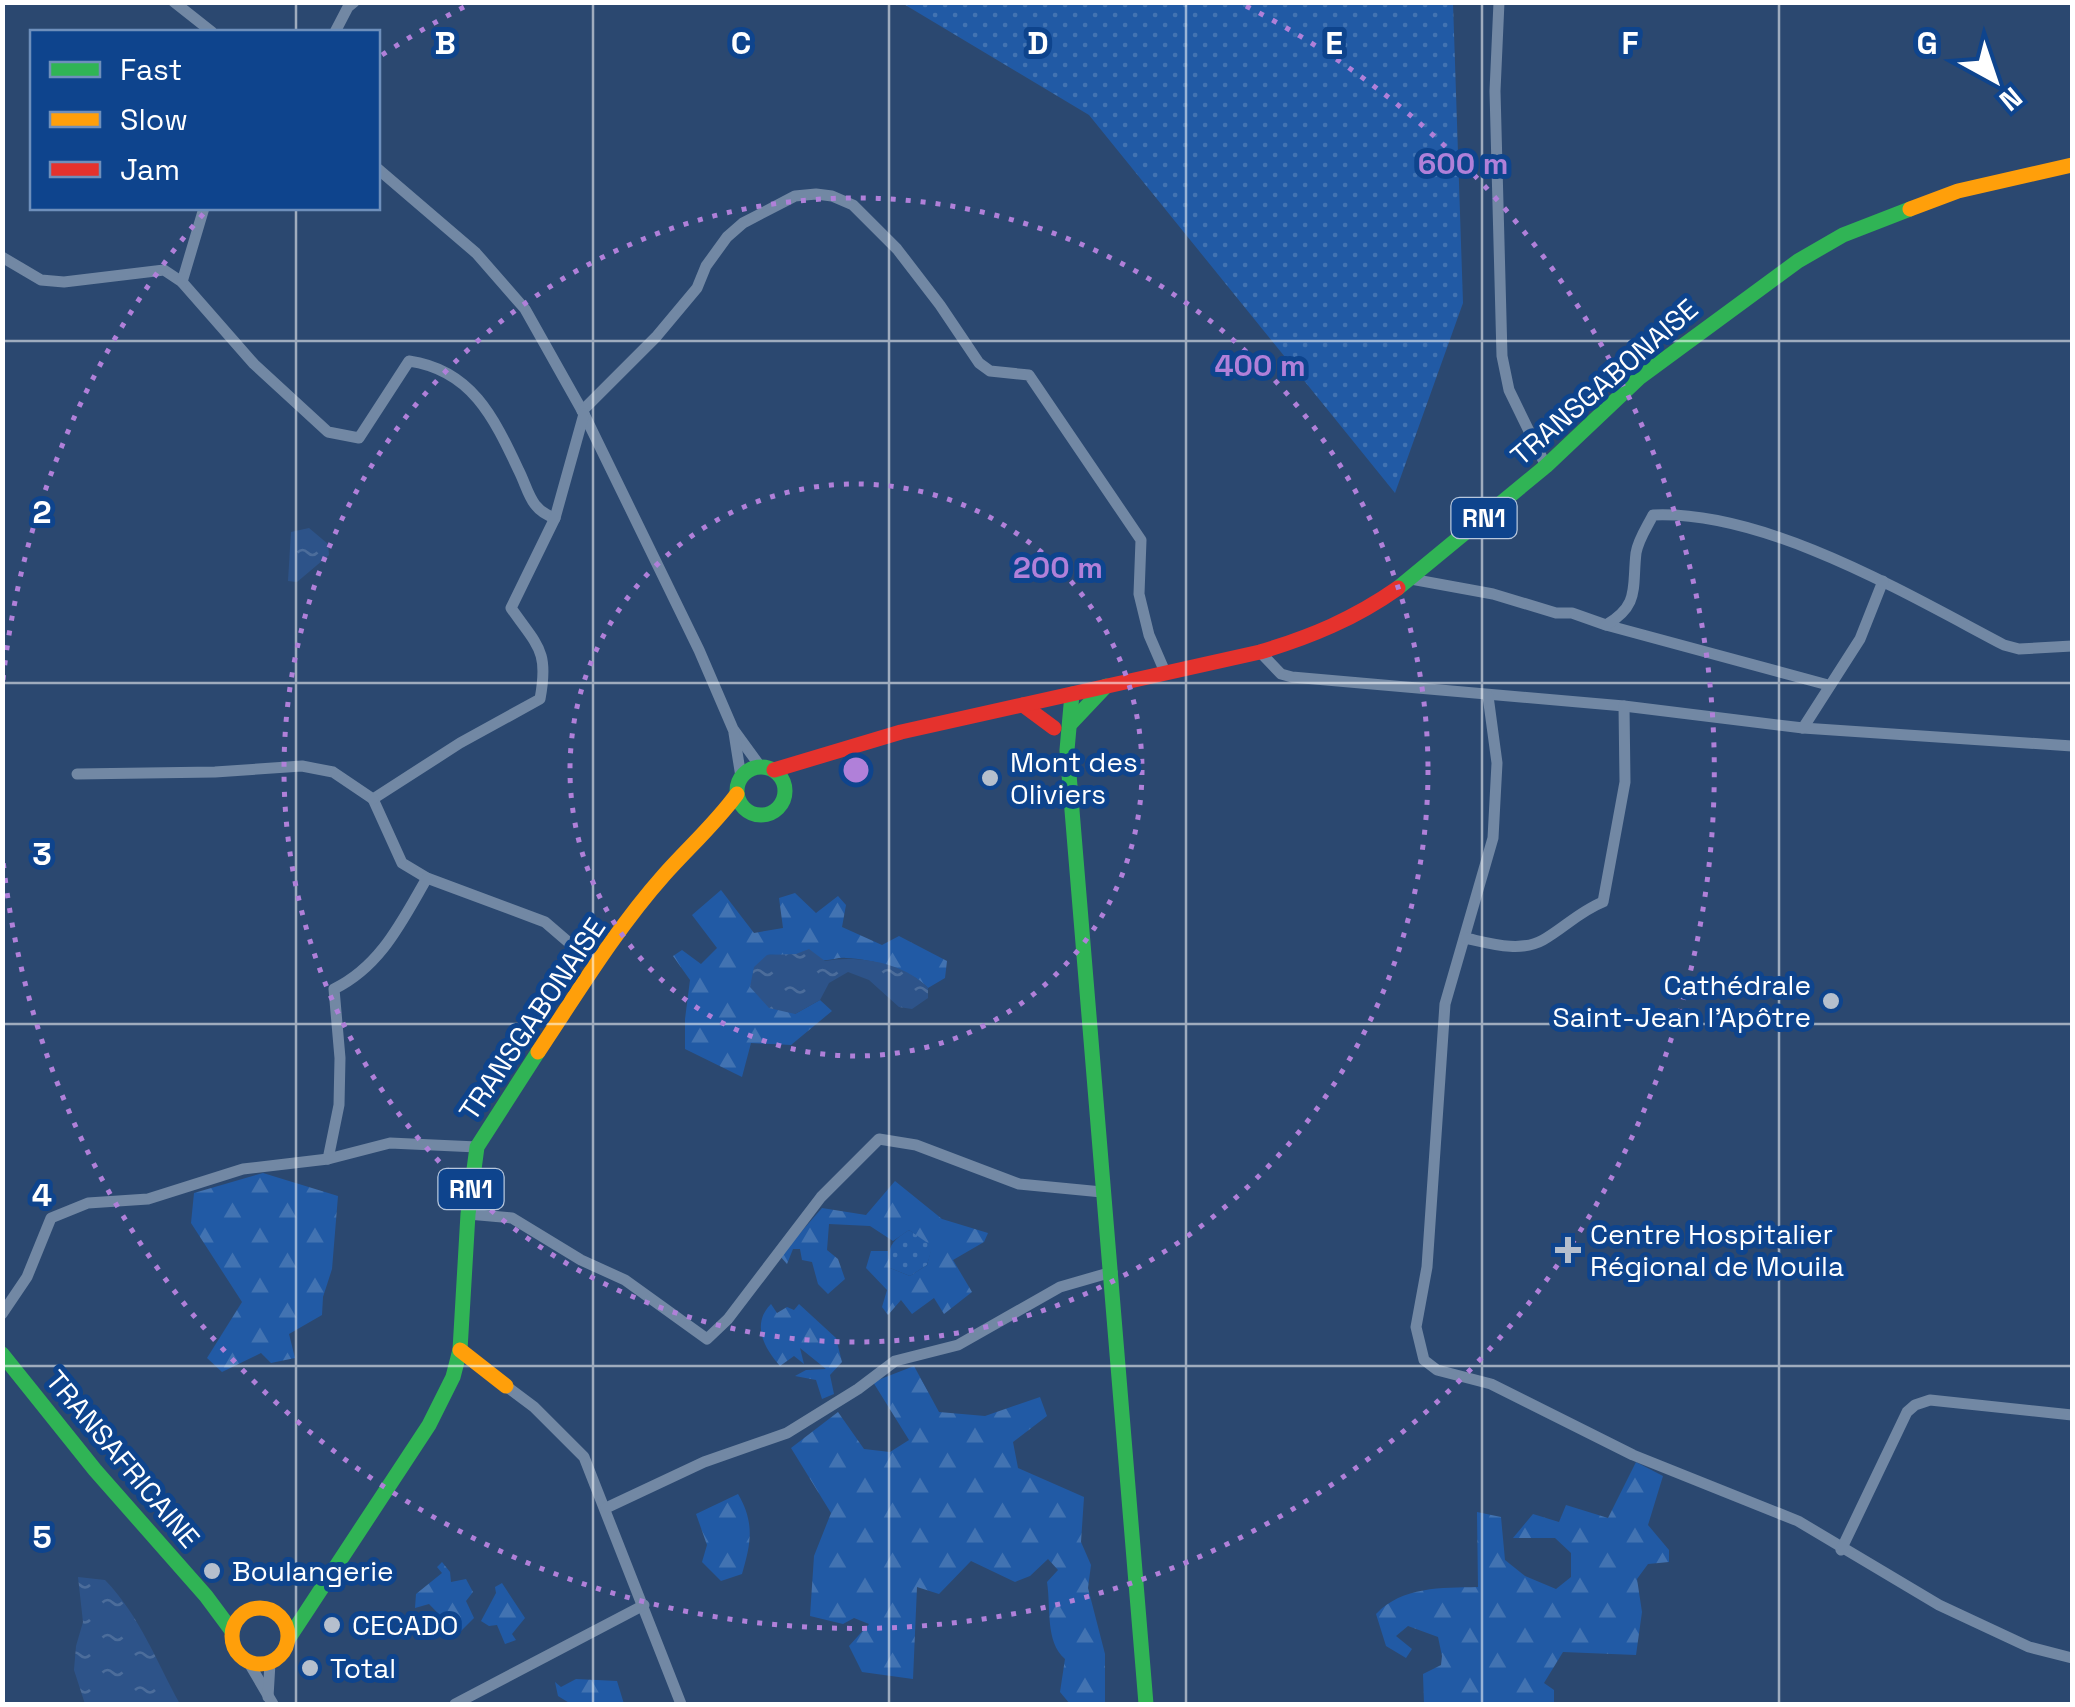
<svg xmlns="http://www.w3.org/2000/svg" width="2075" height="1707" viewBox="0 0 2075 1707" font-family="'Space Grotesk',sans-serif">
  <defs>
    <pattern id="grass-dots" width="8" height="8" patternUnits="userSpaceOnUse" patternTransform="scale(2.5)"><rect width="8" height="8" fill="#215aa5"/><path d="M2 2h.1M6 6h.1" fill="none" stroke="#4273b2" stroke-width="1.8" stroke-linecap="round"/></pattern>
    <pattern id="forest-firs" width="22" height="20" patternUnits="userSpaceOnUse" patternTransform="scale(2.5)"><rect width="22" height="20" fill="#215aa5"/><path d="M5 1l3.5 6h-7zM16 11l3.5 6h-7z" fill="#4273b2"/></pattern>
    <pattern id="water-ripples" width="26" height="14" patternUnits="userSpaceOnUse" patternTransform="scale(2.5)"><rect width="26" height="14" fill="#2d5389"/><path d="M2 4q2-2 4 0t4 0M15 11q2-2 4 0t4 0" fill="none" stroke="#4c6d9b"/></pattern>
  </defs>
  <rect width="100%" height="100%" fill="#2b4870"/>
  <g fill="url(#grass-dots)">
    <polygon points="902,3 1453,3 1463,303 1395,493 1089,115"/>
    <path d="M909,1230L933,1245L927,1265L910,1276L890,1268C887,1247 891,1241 909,1230Z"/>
  </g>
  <g fill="url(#forest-firs)">
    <path d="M721,890L754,933L783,928L779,898L795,893L816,913L838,896L846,905L842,927L882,945L899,936L947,961L945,978L928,988C910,969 872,959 846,958C838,957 830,961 822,960C803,959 786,954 767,955L795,1014L820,1000L832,1011L791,1045L751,1043L742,1077L685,1049V1019L690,980L673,956L682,950L701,964L717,948L692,915Z"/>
    <polygon points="263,1173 338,1196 332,1269 323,1297 322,1315 289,1334 295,1358 271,1363 261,1353 222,1372 207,1358 242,1302 191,1223 194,1193"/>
    <polygon points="895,1181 942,1219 988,1233 984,1242 953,1260 972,1292 944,1314 934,1298 912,1314 901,1300 888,1315 882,1307 887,1290 866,1268 871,1251 888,1251 890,1268 910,1276 927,1265 932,1246 909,1230 893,1241 870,1226 829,1224 827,1250 838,1259 845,1279 828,1294 818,1284 812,1262 802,1260 800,1249 793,1249 787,1264 780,1256 822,1208 866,1215"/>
    <path d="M771,1304L777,1313L787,1307L794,1310L799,1304L836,1338L842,1362L830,1375L834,1394L822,1399L816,1380L795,1376L806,1370L826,1369L800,1348L804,1364L794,1356L780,1366C764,1348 751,1324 771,1304Z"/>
    <path d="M914,1366L939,1412L985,1416L1040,1397L1047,1416L1013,1442L1018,1468L1084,1497L1081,1542L1091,1565L1088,1588L1105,1654V1704H1070L1060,1692L1065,1659C1045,1642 1051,1607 1047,1582L1058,1570L1048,1559L1030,1576L1015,1582L971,1561L939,1594L917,1587L913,1679L862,1672L849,1646L869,1624L854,1618L843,1624L810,1616L814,1556L831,1513L791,1448L838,1412L864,1449L890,1452L909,1440L873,1382Z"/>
    <path d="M1636,1462L1663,1476L1648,1525L1669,1550V1562L1648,1564L1637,1579L1642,1612L1636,1655L1563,1652L1544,1683L1554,1690V1704H1424L1423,1674L1441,1665L1442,1656L1438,1637L1408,1626L1396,1636L1412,1649L1406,1658L1386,1646L1376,1614C1403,1586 1441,1588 1478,1587L1477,1512L1501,1517L1505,1560L1525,1576L1556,1589L1571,1577V1553L1555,1538H1513L1533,1514L1559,1522L1566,1505L1608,1518Z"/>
    <path d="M738,1494C755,1523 751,1543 742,1574L721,1581L702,1562L707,1545L696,1514Z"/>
    <polygon points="442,1562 450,1572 451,1582 466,1579 473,1592 466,1601 474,1618 458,1634 429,1604 415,1608 416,1594 442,1573 437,1567"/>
    <polygon points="502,1583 525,1618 512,1634 516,1640 505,1644 497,1625 489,1626 481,1621 496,1593 495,1587"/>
    <polygon points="576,1679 617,1681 624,1704 571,1704 558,1696 555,1682 561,1687"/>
  </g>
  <g fill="url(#water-ripples)">
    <polygon points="309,528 328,544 329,555 297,582 288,581 291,532"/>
    <path d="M809,949L825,961C857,955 904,962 928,988V998L912,1009L899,1007L869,980L848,972L829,983L820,1000L795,1014L769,1008L750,987L754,967L767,955L796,954Z"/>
    <path d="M78,1577L105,1580C140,1616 156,1661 180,1704H85L74,1670L76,1646L83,1622Z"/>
  </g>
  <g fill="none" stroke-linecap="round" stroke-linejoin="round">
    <g stroke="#7288a4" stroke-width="11">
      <polyline points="174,2 212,32"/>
      <polyline points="1499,2 1495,91 1502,356 1509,390 1546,466"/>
      <polyline points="335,32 348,7 354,2"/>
      <polyline points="378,169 476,253 525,309 584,414 699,650 733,729 760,766"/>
      <path d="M2,257L41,280L64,282L164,270L182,282L254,364L328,432L359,438L409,361C472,370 494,418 519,471C529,491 530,510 555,518"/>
      <polyline points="182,282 204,208"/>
      <polyline points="582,411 656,337 697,288 706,266 727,237 743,223 795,196 816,194 832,196 853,205 897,249 940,305 979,363 990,371 1029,375 1141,540 1139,594 1149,635 1165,672"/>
      <path d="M584,414L555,518L511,608C538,647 549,650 540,699L460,743L373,799L402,863L427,878L545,922L595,965"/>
      <polyline points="1411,579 1493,594 1556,613 1572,613 1606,625 1828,685"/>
      <path d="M1606,625C1640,605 1632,588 1636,553C1638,540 1647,527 1653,515C1765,510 1905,593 2004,645L2019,649L2072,646"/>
      <polyline points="1260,652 1281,674 1292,677 1624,706 1803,728 2072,746"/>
      <polyline points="1488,696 1497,763 1493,838 1445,1004 1427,1267 1416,1327 1424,1360 1437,1370 1491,1384 1633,1455 1798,1521 1939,1605 2029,1647 2072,1658"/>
      <polyline points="1803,728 1860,639 1883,581"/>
      <polyline points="734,733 741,777"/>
      <polyline points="77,774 215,772 302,766 333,772 373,799"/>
      <path d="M1465,938C1489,943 1520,953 1543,940C1564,928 1580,911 1603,902L1625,782L1624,706"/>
      <path d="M328,1159L339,1105L340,1058L334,989C381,966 402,921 427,878"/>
      <polyline points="468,1214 512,1218 581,1260 625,1280 707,1339 728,1319 821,1197 879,1139 916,1145 1019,1184 1102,1192"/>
      <polyline points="2,1314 27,1277 51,1218 88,1203 148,1199 243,1169 328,1159 390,1143 477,1147"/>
      <polyline points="506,1386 534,1407 584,1457 681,1704"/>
      <polyline points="606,1508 704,1462 787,1433 858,1389 895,1361 958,1345 1060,1287 1112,1272"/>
      <polyline points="1841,1550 1907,1412 1915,1405 1930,1400 2072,1415"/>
      <polyline points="249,1663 273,1704"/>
      <polyline points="268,1697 270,1663"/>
      <polyline points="455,1704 644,1605"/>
    </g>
    <g stroke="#30b455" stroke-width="15">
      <polyline points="1398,588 1546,466 1639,378 1798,261 1843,235 1910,209"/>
      <polyline points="1072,694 1067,750 1146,1704"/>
      <polyline points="1071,723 1106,686"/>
      <circle cx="761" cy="791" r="24"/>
      <polyline points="2,1354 95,1470 206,1596 232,1631"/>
      <polyline points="289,1638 429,1425 453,1377 460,1350 468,1214 477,1147 538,1052"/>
    </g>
    <g stroke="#ff9f0a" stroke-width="15">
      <polyline points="1910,209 1958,191 2072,165"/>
      <path d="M538,1052C578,992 616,929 664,875C689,847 715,824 737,794"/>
      <polyline points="460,1350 506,1386"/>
      <circle cx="260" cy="1636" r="28"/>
    </g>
    <g stroke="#e5322d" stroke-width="15">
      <polyline points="1023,705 1054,728"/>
      <path d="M774,770L901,732L1260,652C1310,637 1354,619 1398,588"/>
    </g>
  </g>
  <path fill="none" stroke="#fff" stroke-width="2.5" stroke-opacity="0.55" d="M296,2V32M593,2V1704M889,2V1704M1186,2V1704M1482,2V1704M1779,2V1704M296,208V1704M2,341H2072M2,683H2072M2,1024H2072M2,1366H2072"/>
  <g fill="none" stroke="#b080d9" stroke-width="5" stroke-dasharray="5 10">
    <circle cx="856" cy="770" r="286"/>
    <circle cx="856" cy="770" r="572"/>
    <path d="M3 680A858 858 0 0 1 204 213M382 55A858 858 0 0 1 466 6M1246 6A858 858 0 1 1 3 860"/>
  </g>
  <g fill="#b5bfcd" stroke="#0e448d" stroke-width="4">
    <circle cx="990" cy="778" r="10"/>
    <circle cx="1831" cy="1001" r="10"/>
    <path d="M1563 1235h10v10h10v10h-10v10h-10v-10h-10v-10h10z"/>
    <circle cx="212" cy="1571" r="10"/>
    <circle cx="332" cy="1625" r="10"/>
    <circle cx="310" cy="1668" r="10"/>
  </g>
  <g text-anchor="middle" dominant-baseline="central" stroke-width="10" stroke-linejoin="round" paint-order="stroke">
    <g fill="#0e448d" stroke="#b7c7dd" stroke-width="2.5">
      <rect x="1451.5" y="498" width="65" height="40" rx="8"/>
      <rect x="438.5" y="1169" width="65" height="40" rx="8"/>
    </g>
    <g font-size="25" font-weight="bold" fill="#fff">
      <text x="1484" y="518">RN1</text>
      <text x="471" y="1189">RN1</text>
    </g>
    <g font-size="28" fill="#fff" stroke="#0e448d">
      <text transform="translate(1604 382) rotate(-41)">TRANSGABONAISE</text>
      <text transform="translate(532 1019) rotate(-56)">TRANSGABONAISE</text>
      <text transform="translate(123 1459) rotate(50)">TRANSAFRICAINE</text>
    </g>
    <g font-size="28" fill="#fff" stroke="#0e448d" text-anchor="start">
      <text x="1010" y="762">Mont des<tspan x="1010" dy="32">Oliviers</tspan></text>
      <text x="1811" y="985" text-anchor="end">Cathédrale<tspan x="1811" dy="32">Saint-Jean l’Apôtre</tspan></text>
      <text x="1590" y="1234">Centre Hospitalier<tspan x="1590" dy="32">Régional de Mouila</tspan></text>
      <text x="232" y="1571">Boulangerie</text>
      <text x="352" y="1625">CECADO</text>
      <text x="330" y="1668">Total</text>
    </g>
  </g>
  <g font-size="32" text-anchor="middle" font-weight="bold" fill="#fff" stroke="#0e448d" stroke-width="10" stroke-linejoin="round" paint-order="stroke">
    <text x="445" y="54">B</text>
    <text x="741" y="54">C</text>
    <text x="1038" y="54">D</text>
    <text x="1334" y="54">E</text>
    <text x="1630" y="54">F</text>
    <text x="1927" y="54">G</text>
    <text x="42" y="523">2</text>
    <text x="42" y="865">3</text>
    <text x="42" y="1206">4</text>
    <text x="42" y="1548">5</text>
  </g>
  <circle cx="856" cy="770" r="15" fill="#b080d9" stroke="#0e448d" stroke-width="5"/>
  <g font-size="30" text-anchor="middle" font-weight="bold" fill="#b080d9" stroke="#0e448d" stroke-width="10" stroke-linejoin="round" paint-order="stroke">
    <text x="1463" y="174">600 m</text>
    <text x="1260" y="376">400 m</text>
    <text x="1058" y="578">200 m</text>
  </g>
  <rect width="2075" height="1707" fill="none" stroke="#ffffff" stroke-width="10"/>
  <rect x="30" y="30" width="350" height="180" fill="#0e448d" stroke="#6e8fbb" stroke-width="2.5"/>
  <rect x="50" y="62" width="50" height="15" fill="#30b455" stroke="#6e8fbb" stroke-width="2.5"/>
  <text x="120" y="80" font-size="30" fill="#ffffff">Fast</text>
  <rect x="50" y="112" width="50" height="15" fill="#ff9f0a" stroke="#6e8fbb" stroke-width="2.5"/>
  <text x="120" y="130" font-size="30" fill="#ffffff">Slow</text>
  <rect x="50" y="162" width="50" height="15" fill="#e5322d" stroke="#6e8fbb" stroke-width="2.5"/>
  <text x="120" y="180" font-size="30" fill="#ffffff">Jam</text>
  <g transform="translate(1995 80) rotate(140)" stroke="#0e448d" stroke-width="8" paint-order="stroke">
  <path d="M0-8L18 38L0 25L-18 38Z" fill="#ffffff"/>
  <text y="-15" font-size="28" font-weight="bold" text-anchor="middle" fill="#ffffff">N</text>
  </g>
</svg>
